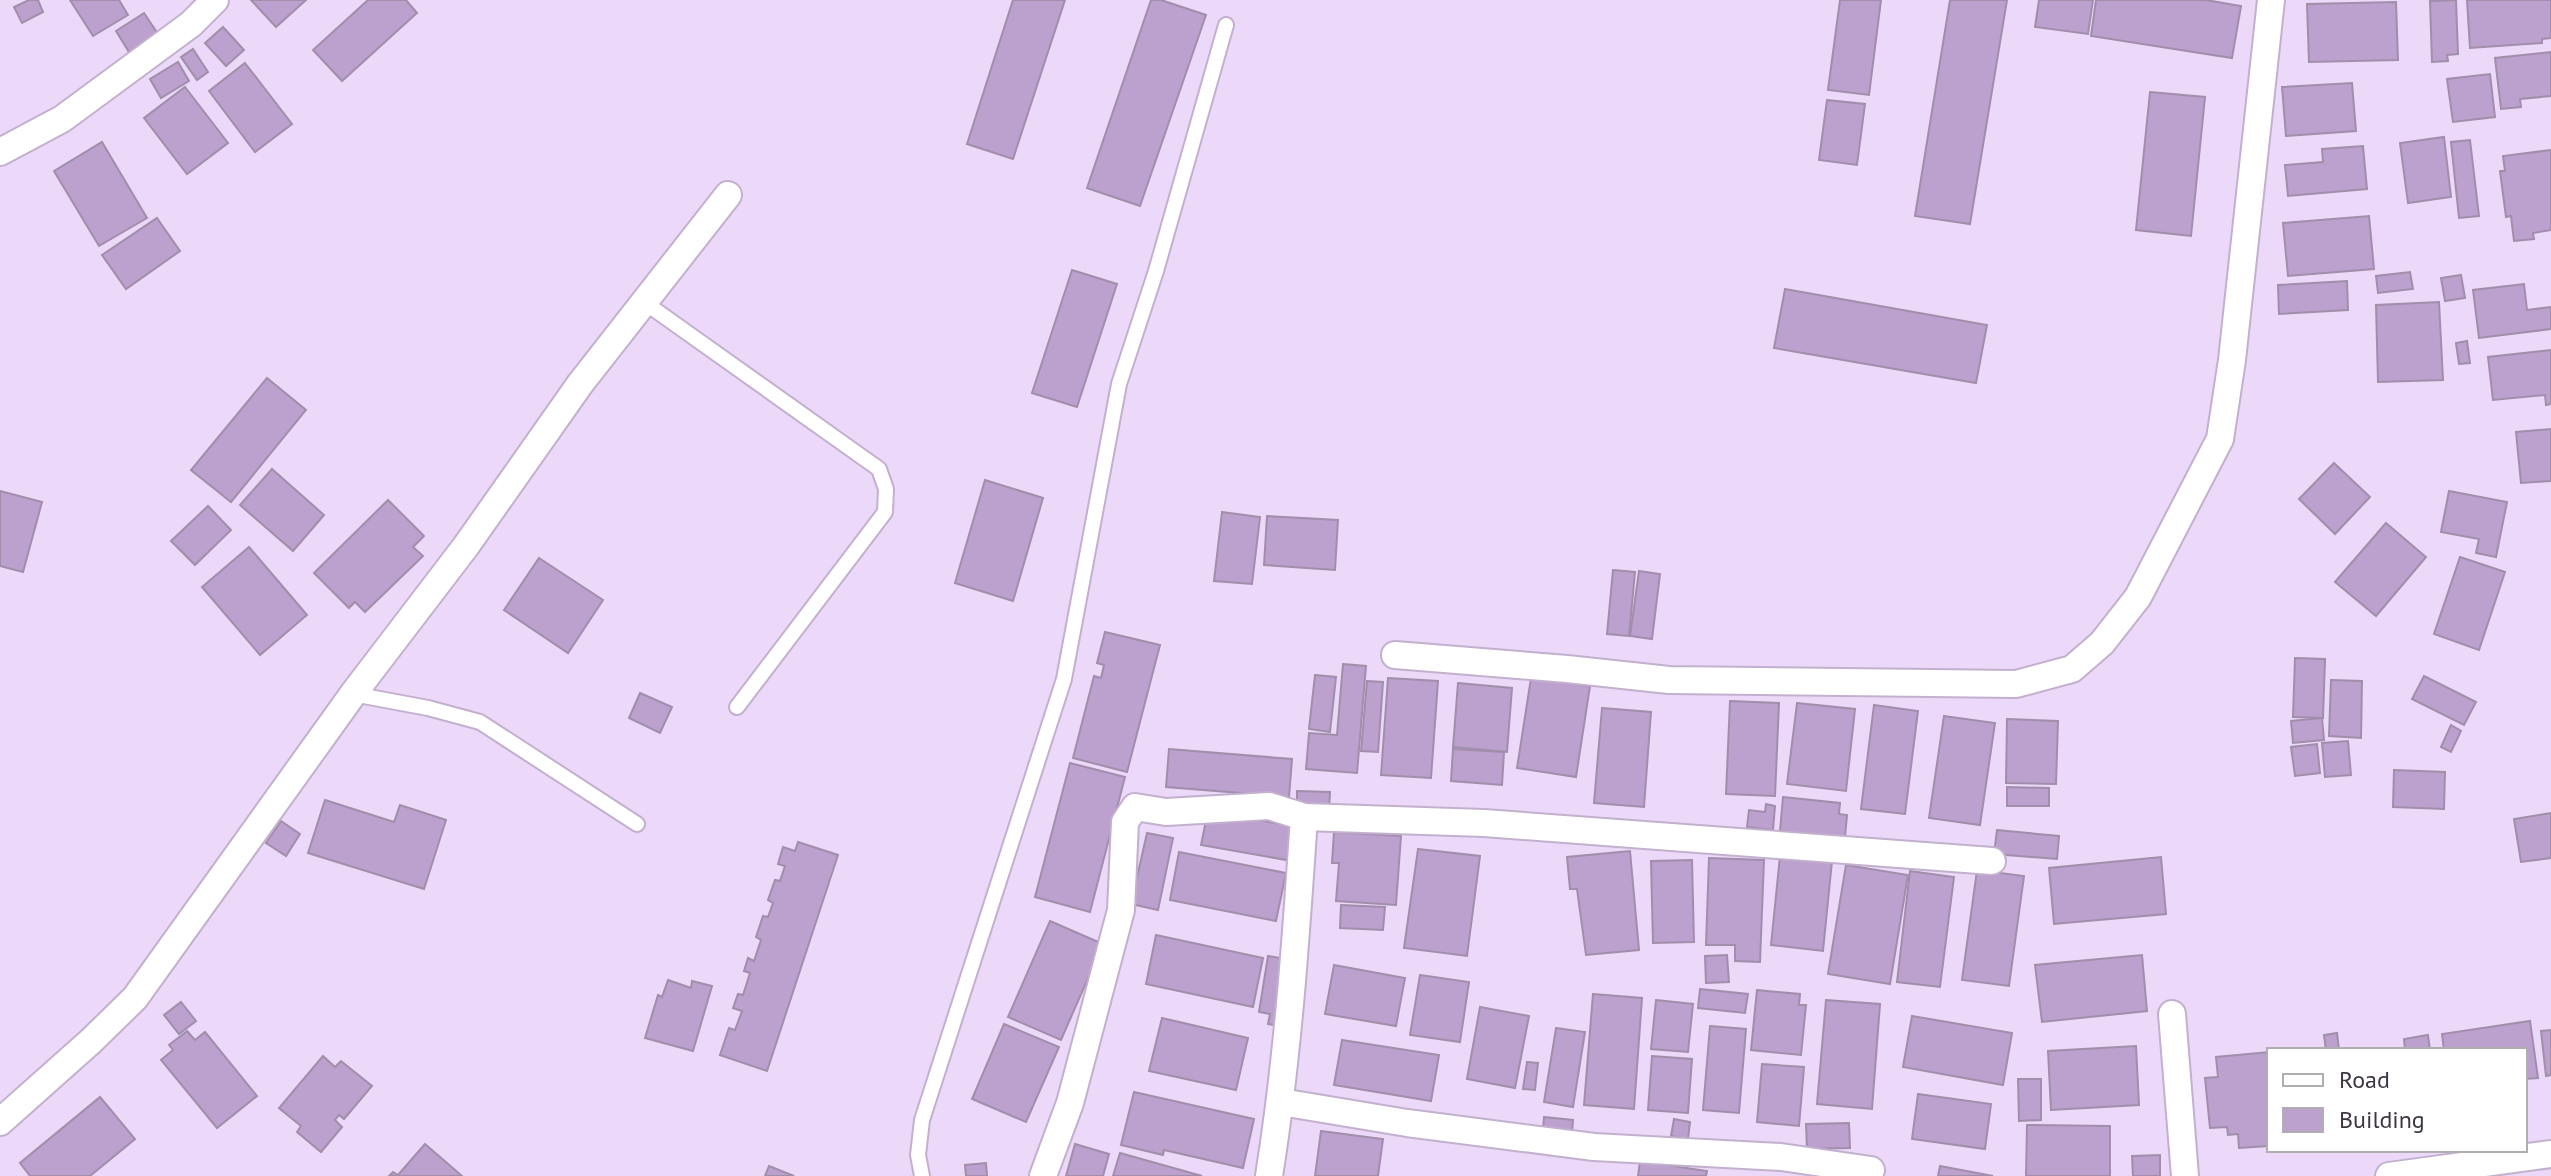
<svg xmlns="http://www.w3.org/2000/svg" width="2551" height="1176" viewBox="0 0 2551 1176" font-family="'PT Sans',sans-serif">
  <rect width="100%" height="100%" fill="#ecd9f9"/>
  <g fill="#bca0ce" stroke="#a08eab" stroke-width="2">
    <polygon points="29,0 38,0 43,12 22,23 14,7"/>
    <polygon points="70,0 119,0 128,15 93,36"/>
    <polygon points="251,0 306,0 276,27"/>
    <polygon points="368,0 406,0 417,13 342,81 313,50"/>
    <polygon points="1013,0 1065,0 1013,159 967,144"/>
    <polygon points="1151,0 1161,0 1206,15 1140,206 1087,188"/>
    <polygon points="1840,0 1881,0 1869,95 1828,90"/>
    <polygon points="1950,0 2007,0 1970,224 1915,216"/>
    <polygon points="2039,0 2093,0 2088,34 2035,27"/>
    <polygon points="2096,0 2206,0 2241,6 2232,58 2091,36"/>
    <polygon points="2456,0 2458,54 2447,55 2448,61 2432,62 2430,1"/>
    <polygon points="2467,0 2551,0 2551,38 2542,39 2542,43 2470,48"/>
    <polygon points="2396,2 2398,60 2309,62 2307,4"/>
    <polygon points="144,13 158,34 129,52 116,31"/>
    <polygon points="223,27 244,50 226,66 205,43"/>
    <polygon points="193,49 208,72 197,80 181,57"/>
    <polygon points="2551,52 2551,96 2520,99 2521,107 2501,109 2495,58"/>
    <polygon points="178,62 189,81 161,98 150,79"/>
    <polygon points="245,63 292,124 255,152 209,91"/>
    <polygon points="2490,74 2495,117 2453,122 2447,79"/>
    <polygon points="2352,83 2356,131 2286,136 2282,87"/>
    <polygon points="185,87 228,143 187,174 144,118"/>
    <polygon points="2150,92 2205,97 2191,236 2136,230"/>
    <polygon points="1827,100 1865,104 1857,165 1819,160"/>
    <polygon points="2444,137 2451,197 2408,203 2400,143"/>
    <polygon points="2470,140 2479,216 2459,218 2451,142"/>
    <polygon points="102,142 147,218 99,246 54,171"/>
    <polygon points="2363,146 2367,189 2288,196 2285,165 2323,162 2322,149"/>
    <polygon points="2551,150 2551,230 2533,233 2534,239 2514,241 2511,216 2506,217 2500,171 2505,171 2503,156"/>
    <polygon points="2369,216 2374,269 2288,276 2283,223"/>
    <polygon points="157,218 180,251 126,289 102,255"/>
    <polygon points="1072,270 1117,284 1077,407 1032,393"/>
    <polygon points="2410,272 2413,289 2378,293 2376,276"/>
    <polygon points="2461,275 2465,298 2445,301 2441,278"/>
    <polygon points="2347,281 2348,310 2279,314 2278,285"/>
    <polygon points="2524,284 2527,310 2551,307 2551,329 2479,338 2473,290"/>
    <polygon points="1785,289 1987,325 1976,383 1774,348"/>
    <polygon points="2439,302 2443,380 2378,382 2376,305"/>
    <polygon points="2467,341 2470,363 2459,364 2456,343"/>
    <polygon points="2551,350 2551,404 2546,405 2545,395 2493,400 2488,357"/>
    <polygon points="267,378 306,410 231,502 191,470"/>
    <polygon points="2551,429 2551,481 2521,483 2516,432"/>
    <polygon points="2334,463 2370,497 2335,534 2299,499"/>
    <polygon points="272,469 324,515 293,551 240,505"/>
    <polygon points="985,480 1043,498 1013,601 955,583"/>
    <polygon points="0,491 42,502 23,572 0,566"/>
    <polygon points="2449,491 2507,502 2496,557 2476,553 2479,539 2441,532"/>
    <polygon points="388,500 424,536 413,547 423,556 365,612 355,602 349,608 314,573"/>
    <polygon points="208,506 231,530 195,565 171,541"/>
    <polygon points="1222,512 1260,517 1252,584 1214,581"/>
    <polygon points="1267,516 1338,520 1335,570 1264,565"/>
    <polygon points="2386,523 2426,557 2376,616 2335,582"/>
    <polygon points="249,547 307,615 260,655 202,587"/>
    <polygon points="2460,557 2505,572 2479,650 2434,634"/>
    <polygon points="539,558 603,600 568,653 504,610"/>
    <polygon points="1613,570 1635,572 1629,636 1607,634"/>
    <polygon points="1639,571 1660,574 1652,639 1630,636"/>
    <polygon points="1105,632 1160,645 1127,772 1073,758 1094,676 1101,678 1104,665 1097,663"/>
    <polygon points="2295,658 2325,659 2323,718 2293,717"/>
    <polygon points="1343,664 1366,666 1357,773 1306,769 1309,733 1337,735"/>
    <polygon points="1315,675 1336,677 1330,732 1309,729"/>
    <polygon points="2424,676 2476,702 2464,725 2412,699"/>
    <polygon points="1388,678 1438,681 1431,778 1381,775"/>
    <polygon points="1531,678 1590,686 1576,777 1517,768"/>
    <polygon points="2331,680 2362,681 2361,738 2329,736"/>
    <polygon points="1367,681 1383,682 1378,752 1361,751"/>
    <polygon points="1458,683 1512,688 1507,752 1453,747"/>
    <polygon points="640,693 672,707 660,733 629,718"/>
    <polygon points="1730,701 1779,703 1775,796 1726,794"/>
    <polygon points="1797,703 1855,709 1846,791 1787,784"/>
    <polygon points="1874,705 1918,711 1905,814 1861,809"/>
    <polygon points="1602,708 1651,712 1644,807 1594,803"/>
    <polygon points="1944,716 1995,723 1980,825 1929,818"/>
    <polygon points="2322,718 2324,740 2293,743 2291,721"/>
    <polygon points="2007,719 2058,721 2056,784 2006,783"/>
    <polygon points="2451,725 2461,731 2451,752 2441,747"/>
    <polygon points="2348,741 2351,775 2325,777 2322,743"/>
    <polygon points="2317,744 2320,773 2295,776 2291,747"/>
    <polygon points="1169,749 1292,759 1289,797 1166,787"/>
    <polygon points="1453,749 1504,752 1502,785 1451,781"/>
    <polygon points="1070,763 1125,777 1090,912 1035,897"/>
    <polygon points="2394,770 2445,772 2444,809 2393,807"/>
    <polygon points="2007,787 2049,788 2049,806 2007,806"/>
    <polygon points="1297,791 1330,792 1329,811 1297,809"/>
    <polygon points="1783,797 1840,803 1839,814 1847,815 1845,837 1780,831"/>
    <polygon points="325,800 394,822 400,805 446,820 424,889 308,853"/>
    <polygon points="1766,804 1775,806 1773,830 1747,827 1749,810 1765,812"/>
    <polygon points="1208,811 1297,827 1292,861 1201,845"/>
    <polygon points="2551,813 2551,858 2521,862 2514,819"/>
    <polygon points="281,821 300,834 286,856 266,843"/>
    <polygon points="1997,830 2059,836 2057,859 1994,854"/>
    <polygon points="1334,832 1401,836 1396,905 1336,901 1339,863 1332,863"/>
    <polygon points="1147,833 1173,838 1158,910 1131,904"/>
    <polygon points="798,842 838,855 767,1071 720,1055 729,1028 735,1030 742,1011 733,1008 738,994 743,995 750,973 744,971 748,958 754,961 761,940 756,937 763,916 768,917 773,903 768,900 775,880 780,881 785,866 778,864 783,847 795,851"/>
    <polygon points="1418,849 1480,856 1467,956 1404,948"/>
    <polygon points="1630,851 1639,950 1586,955 1577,889 1570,889 1567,857"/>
    <polygon points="1179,852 1286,873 1276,921 1170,900"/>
    <polygon points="1780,856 1832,861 1823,951 1771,945"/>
    <polygon points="2161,857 2166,914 2054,924 2049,868"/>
    <polygon points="1709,858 1764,860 1760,962 1735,961 1735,945 1706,945"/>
    <polygon points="1692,860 1694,942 1653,943 1651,861"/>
    <polygon points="1846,865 1908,875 1890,984 1828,974"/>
    <polygon points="1977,870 2024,876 2009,986 1962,980"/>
    <polygon points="1910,871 1954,877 1940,987 1897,982"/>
    <polygon points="1341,905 1385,907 1383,930 1340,928"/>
    <polygon points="1050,921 1103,944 1061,1040 1008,1017"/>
    <polygon points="1156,935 1263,958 1253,1007 1146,984"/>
    <polygon points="1727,955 1729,982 1706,983 1705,956"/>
    <polygon points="2142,955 2147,1011 2042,1022 2035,965"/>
    <polygon points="1268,956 1292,960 1280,1026 1268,1024 1270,1014 1259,1012"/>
    <polygon points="1334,965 1405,978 1396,1026 1325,1014"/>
    <polygon points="1420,975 1469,982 1460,1042 1410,1035"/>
    <polygon points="668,980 691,988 692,981 712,986 693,1051 645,1038 658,995 662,997"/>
    <polygon points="1700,989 1748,994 1745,1013 1698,1008"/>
    <polygon points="1757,990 1800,994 1799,1005 1806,1005 1801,1055 1751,1050"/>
    <polygon points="1593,994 1642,998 1634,1109 1584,1105"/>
    <polygon points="1656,1000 1693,1004 1688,1052 1651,1049"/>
    <polygon points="1826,1000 1880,1004 1872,1109 1817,1104"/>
    <polygon points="181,1002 196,1021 179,1034 164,1015"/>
    <polygon points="1480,1007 1529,1016 1515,1088 1467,1079"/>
    <polygon points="1912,1016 2012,1033 2003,1085 1903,1067"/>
    <polygon points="1162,1018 1248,1038 1236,1090 1149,1071"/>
    <polygon points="2530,1021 2538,1078 2525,1079 2525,1050 2444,1050 2442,1034"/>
    <polygon points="1004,1024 1059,1047 1026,1122 972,1099"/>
    <polygon points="1710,1026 1746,1029 1739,1113 1703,1110"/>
    <polygon points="1556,1028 1585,1032 1573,1107 1544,1102"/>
    <polygon points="2551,1030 2551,1075 2546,1076 2541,1031"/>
    <polygon points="187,1031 195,1040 205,1032 257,1096 217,1128 161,1060 173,1050 169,1045"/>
    <polygon points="2337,1033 2339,1050 2326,1050 2324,1035"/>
    <polygon points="2428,1035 2430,1050 2405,1050 2404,1039"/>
    <polygon points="1342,1040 1439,1055 1431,1101 1334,1085"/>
    <polygon points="2136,1046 2139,1105 2051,1110 2048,1051"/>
    <polygon points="2269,1052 2269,1146 2239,1148 2238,1134 2228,1135 2227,1127 2210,1128 2205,1078 2218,1077 2216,1057"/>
    <polygon points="323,1056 335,1067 341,1061 372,1086 344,1119 339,1115 335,1120 342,1127 321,1152 297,1132 301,1126 279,1108"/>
    <polygon points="1652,1056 1692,1059 1688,1113 1648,1110"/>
    <polygon points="1527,1062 1538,1063 1535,1090 1523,1089"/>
    <polygon points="1762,1064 1804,1067 1799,1126 1757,1122"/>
    <polygon points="2018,1079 2041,1079 2041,1120 2019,1121"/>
    <polygon points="1134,1092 1254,1119 1243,1168 1164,1150 1163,1155 1121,1145"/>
    <polygon points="1918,1094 1991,1104 1985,1149 1912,1139"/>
    <polygon points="100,1097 135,1139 90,1176 30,1176 20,1163"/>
    <polygon points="1544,1117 1573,1120 1572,1133 1543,1130"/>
    <polygon points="1674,1119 1690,1122 1688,1139 1671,1136"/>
    <polygon points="1849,1123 1850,1148 1807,1149 1806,1124"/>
    <polygon points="2027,1125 2110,1126 2110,1176 2026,1176"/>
    <polygon points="1321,1131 1383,1139 1378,1176 1315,1176"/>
    <polygon points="425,1144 462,1176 389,1176 393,1172 398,1175"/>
    <polygon points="1075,1144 1109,1154 1103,1176 1066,1176"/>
    <polygon points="1120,1153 1202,1176 1113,1176"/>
    <polygon points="2160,1155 2160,1176 2133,1176 2132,1156"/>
    <polygon points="1640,1161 1707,1171 1706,1176 1638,1176"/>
    <polygon points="986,1163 987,1176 966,1176 965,1165"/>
    <polygon points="769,1166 794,1176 765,1176"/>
    <polygon points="1940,1166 1993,1176 1938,1176"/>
  </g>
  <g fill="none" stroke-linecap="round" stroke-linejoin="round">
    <g stroke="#c2b0ce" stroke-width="18">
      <g id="lane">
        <polyline points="644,302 879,469 886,489 885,512 737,707"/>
        <polyline points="353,694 428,708 480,722 637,824"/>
        <polyline points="922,1176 918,1155 922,1120 1064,679 1119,384 1156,271 1226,25"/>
      </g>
    </g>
    <g stroke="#c2b0ce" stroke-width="30">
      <g id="street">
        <polyline points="0,152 62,119 191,24 215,0"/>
        <polyline points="1395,655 1567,669 1669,680 2016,684 2072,669 2102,643 2138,597 2220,439 2232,360 2271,0"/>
        <polyline points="2172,1014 2185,1176"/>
        <polyline points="1281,1102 1407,1123 1594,1147 1781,1157 1871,1170"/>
        <polyline points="0,1122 91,1041 135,998 353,694 466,546 580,384 728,195"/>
        <polyline points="1043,1176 1070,1103 1121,910 1125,822 1135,807 1166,812 1269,806 1304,817 1484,823 1992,861"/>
        <path d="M1269,1176C1288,1057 1296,937 1304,817"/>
        <polyline points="2389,1176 2551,1154"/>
      </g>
    </g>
    <use href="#lane" stroke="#fff" stroke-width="14"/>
    <use href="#street" stroke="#fff" stroke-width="26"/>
  </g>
  <rect x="2267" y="1048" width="260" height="104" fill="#ffffff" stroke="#b1aeb3" stroke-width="2"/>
  <rect x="2283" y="1074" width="40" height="12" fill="#ffffff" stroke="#b1aeb3" stroke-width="2"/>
  <text x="2339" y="1088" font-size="24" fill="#3d3542">Road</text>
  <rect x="2283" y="1108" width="40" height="24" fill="#bca0ce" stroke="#b1aeb3" stroke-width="2"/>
  <text x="2339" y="1128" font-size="24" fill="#3d3542">Building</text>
</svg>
